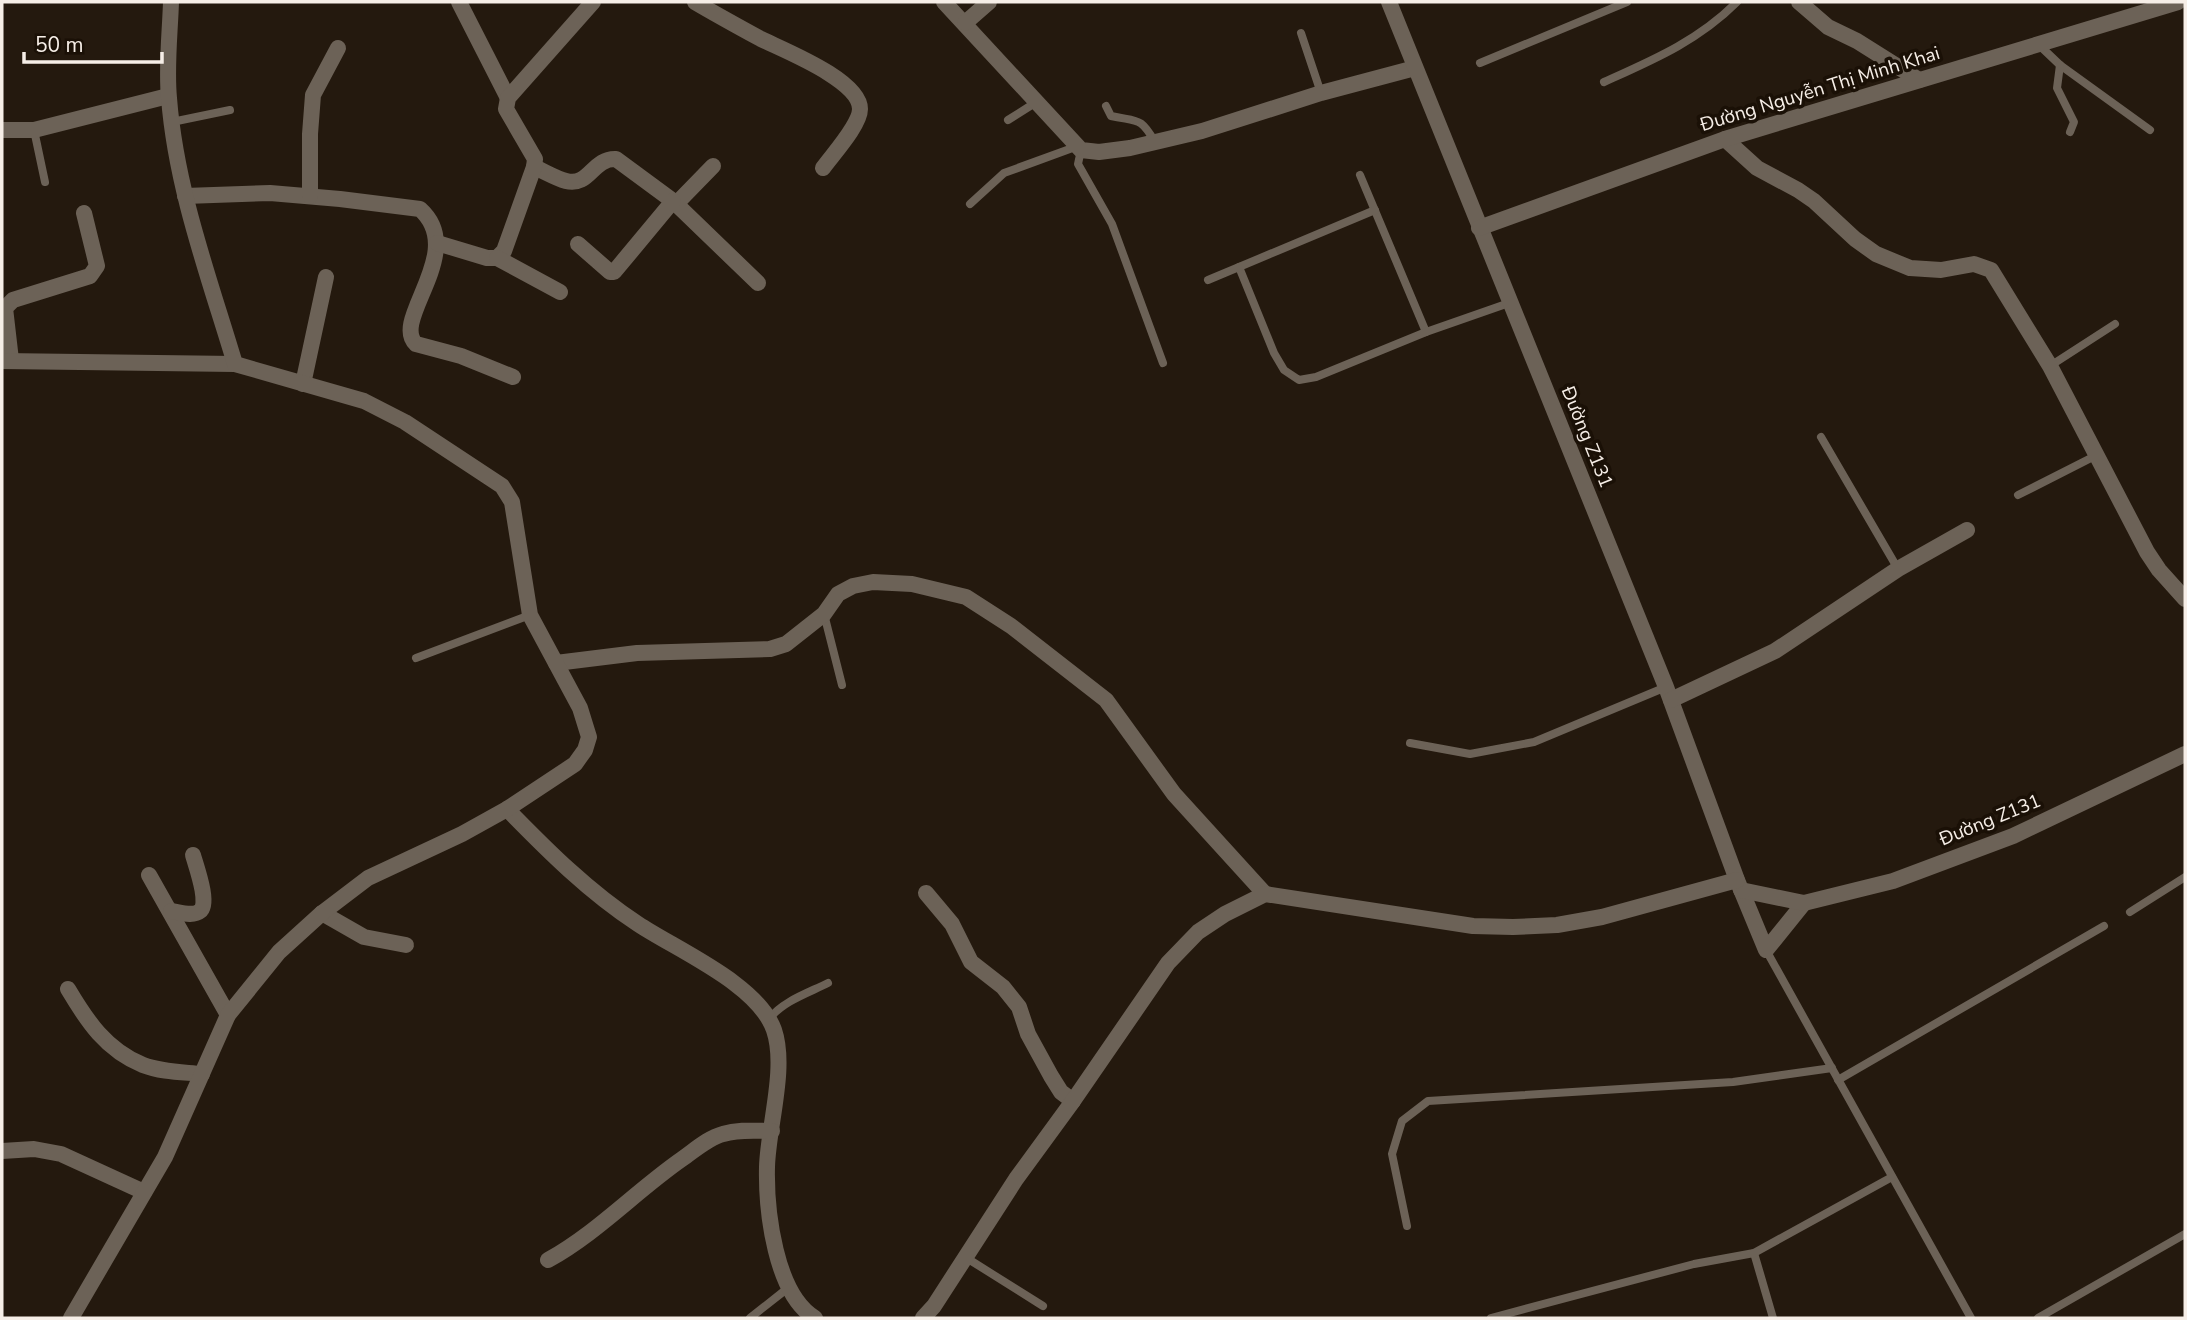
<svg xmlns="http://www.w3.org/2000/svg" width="2187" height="1320" viewBox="0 0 2187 1320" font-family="'Nunito Sans',sans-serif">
  <rect width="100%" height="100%" fill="#24190e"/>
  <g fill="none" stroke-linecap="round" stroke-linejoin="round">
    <g stroke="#6c6257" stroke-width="8">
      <polyline points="1301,33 1321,93"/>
      <polyline points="2039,45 2060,65 2150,130"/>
      <polyline points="1480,63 1627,2"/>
      <polyline points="2060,65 2057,88 2074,122 2070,132"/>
      <path d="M1604,82C1653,60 1698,41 1737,2"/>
      <path d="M1106,106L1111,116C1138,122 1140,116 1155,142"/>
      <polyline points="1008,120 1038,101"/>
      <polyline points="172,122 230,110"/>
      <polyline points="34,130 45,182"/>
      <polyline points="1081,150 1078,164 1112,224 1163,363"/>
      <polyline points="1360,175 1426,332"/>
      <polyline points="970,204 1004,173 1078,146"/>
      <polyline points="1239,267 1274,353 1284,370 1299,380 1316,377 1426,332 1509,303"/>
      <polyline points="1208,280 1375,210"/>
      <polyline points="2050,366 2115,324"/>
      <polyline points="1821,437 1898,569"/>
      <polyline points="2018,495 2095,456"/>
      <polyline points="824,614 842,685"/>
      <polyline points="416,658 530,615"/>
      <polyline points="1410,743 1470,754 1534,742 1666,687"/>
      <polyline points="2130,912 2185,877"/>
      <polyline points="1766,950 1971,1318"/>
      <path d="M769,1019C783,1001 808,993 828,983"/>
      <polyline points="1838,1080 2104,926"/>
      <polyline points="1407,1226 1392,1154 1402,1121 1428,1101 1733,1082 1832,1068"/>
      <polyline points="1754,1253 1773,1318"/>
      <polyline points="965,1257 1043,1306"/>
      <polyline points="750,1318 788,1288"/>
      <polyline points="1491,1318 1694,1264 1754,1253 1892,1177"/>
      <polyline points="2038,1318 2185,1234"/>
    </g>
    <g stroke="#6c6257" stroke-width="16">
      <polyline points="459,2 508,98"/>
      <path d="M695,2C717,15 739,27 761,39C783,50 860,80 860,109C860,125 833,154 823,168"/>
      <polyline points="944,2 1081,150 1099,152 1130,148 1202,131 1321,93 1415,68"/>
      <polyline points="1389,2 1666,687 1737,880 1766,950 1804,903"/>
      <polyline points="1799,2 1828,27 1857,41 1919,80"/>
      <polyline points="965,23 989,2"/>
      <polyline points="2,130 34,130 168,96"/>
      <polyline points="1725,139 1757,168 1798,190 1814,201 1855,239 1876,254 1910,268 1941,270 1974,264 1991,270 2050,366 2147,552 2159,570 2185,599"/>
      <path d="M534,167C544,171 555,178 566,181C590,187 592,158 616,159L673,201L758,283"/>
      <path d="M185,196L270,193L340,199L420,209C468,252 390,320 416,344L461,356L513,377"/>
      <polyline points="310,196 310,134 313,95 338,48"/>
      <polyline points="676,204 713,166"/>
      <polyline points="1479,228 1725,139 2178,2"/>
      <polyline points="437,243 487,258 497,258 504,251 534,167 535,159 506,109 508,98 593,2"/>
      <polyline points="578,244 610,272 614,272 673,201"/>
      <polyline points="497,258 560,292"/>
      <polyline points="11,360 5,308 13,300 90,276 97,266 84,213"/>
      <polyline points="2,361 235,364"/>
      <polyline points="303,384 326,277"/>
      <polyline points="556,663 637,653 770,649 786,644 824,614 838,594 853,586 873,582 912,584 966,597 1011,626 1106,700 1174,794 1265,894"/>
      <polyline points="1671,700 1775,651 1898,569 1967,530"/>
      <path d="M507,809C548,851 589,892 638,924C677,950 758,984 774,1030C787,1068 768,1127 767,1167C766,1210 775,1294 815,1318"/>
      <polyline points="149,875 228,1015"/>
      <polyline points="1741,890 1804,903 1893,881 2013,836 2185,754"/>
      <polyline points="926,893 952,924 971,962 1003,987 1019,1007 1028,1034 1051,1076 1061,1092 1073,1101"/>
      <path d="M171,911C179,912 193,917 200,911C210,904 196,866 193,855"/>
      <polyline points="322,913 364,937 406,945"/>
      <path d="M68,989C87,1021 106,1050 143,1065C161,1072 182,1072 202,1074"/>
      <polyline points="2,1151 34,1149 61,1154 144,1192"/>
      <path d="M548,1260C597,1233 636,1191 682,1159C695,1150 708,1138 723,1134C739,1129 756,1131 772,1131"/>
      <path d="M71,1318L165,1157L228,1015L279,952L322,913L368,878L462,834L507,809L575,764L585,750L589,737L580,708L530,615L512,502L502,486L405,422L364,401L235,364C209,277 176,189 169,98C166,67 170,33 171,2"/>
      <polyline points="923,1318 934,1306 1016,1179 1073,1101 1168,963 1198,932 1225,914 1265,894 1473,926 1513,927 1557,925 1602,917 1737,880"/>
    </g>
  </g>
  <g text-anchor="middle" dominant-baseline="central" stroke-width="7" stroke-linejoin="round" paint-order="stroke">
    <g font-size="19" fill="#f6eee7" stroke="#1a1006">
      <text transform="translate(1820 89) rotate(-17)">Đường Nguyễn Thị Minh Khai</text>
      <text transform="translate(1587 437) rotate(68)">Đường Z131</text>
      <text transform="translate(1990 820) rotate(-22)">Đường Z131</text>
    </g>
  </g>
  <rect width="2187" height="1320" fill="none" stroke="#f6eee7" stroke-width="7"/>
  <path d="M24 52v10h138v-10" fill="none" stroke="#f6eee7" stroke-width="3.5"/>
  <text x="35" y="52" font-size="21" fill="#f6eee7" stroke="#1a1006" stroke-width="5" paint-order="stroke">50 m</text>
</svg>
